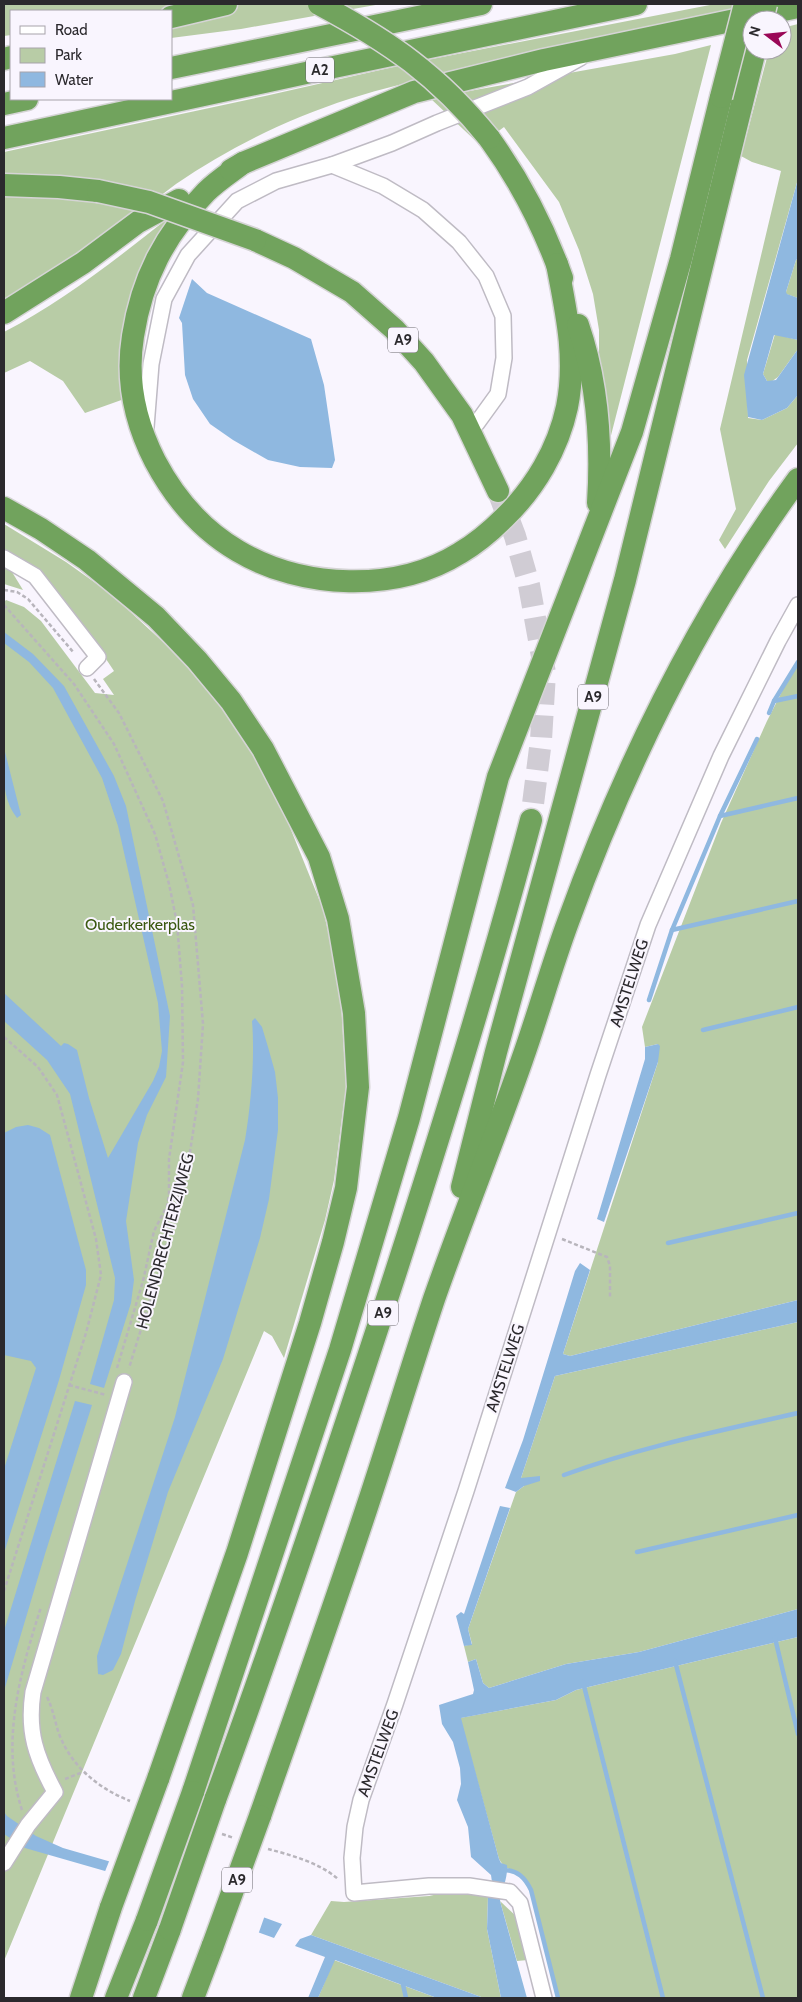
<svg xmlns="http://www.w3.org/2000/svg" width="802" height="2002" viewBox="0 0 802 2002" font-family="Cabin,sans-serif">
  <rect width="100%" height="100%" fill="#f9f5fe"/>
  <g fill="#b8cca6">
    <polygon points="4,4 381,4 241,29 171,38 171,11 11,11 11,35 4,36"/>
    <path d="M715,4H791L450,75C353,90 257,128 176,184C154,200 132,219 109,234C75,258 39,280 4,303V152L265,96L411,63Z"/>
    <polygon points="798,24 798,179 747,360 748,418 762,420 787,408 798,395 798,443 769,481 725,549 719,540 736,509 720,429 781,171 752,162 741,156 769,50 782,50 782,28"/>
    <polygon points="711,45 607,451 599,363 599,330 593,294 579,250 559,202 504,127 480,145 430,98 675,54"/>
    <path d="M172,215C145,253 123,297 122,345C122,362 126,381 127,398L85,413L63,381L30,361L4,373V332C64,301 119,257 172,215Z"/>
    <polygon points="798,259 798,298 786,294 786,292 796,260"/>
    <polygon points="775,334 798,340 798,349 778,377 771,382 767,381 763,374"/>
    <polygon points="4,524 66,562 111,594 177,655 224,711 260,766 289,825 323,909 340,984 346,1087 334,1180 325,1220 284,1358 272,1336 264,1331 4,1961 4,602 6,600 24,607 41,621 95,693 114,695 103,679 114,671 92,638 49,587 24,561 4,551"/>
    <polygon points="4,565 12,572 23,590 4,584"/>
    <polygon points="798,660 798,1300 570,1356 563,1354 658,1062 658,1044 645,1047 642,1027 721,823 767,721"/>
    <polygon points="798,1322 798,1609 639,1652 566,1664 489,1688 483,1683 476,1659 468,1662 464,1646 472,1644 468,1629 516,1492 524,1486 521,1478 555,1376"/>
    <path d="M798,1637V1998H558L531,1890C529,1887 528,1882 525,1879C517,1869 507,1873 499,1859L460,1718L556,1700L576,1690Z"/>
    <polygon points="452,1891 488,1896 487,1929 501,1998 484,1998 311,1935 331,1901 344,1902 429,1896"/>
    <polygon points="500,1901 518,1918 528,1960 517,1961"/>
    <polygon points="334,1960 437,1998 318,1998"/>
  </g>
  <g fill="#8fb8e0">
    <polygon points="798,179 798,259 796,260 786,292 787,294 798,298 798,340 774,335 763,374 767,381 776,380 798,349 798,395 787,408 762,420 748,417 744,375"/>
    <polygon points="192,279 207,293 311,339 324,385 335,460 332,468 300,467 268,460 233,440 210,424 193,399 185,375 182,323 179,318"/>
    <polygon points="4,632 33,654 64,686 114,776 126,806 170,1016 166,1077 147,1115 138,1143 126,1221 134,1280 131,1303 104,1388 90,1384 114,1300 115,1278 70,1094 47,1060 4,1021 4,993 61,1046 64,1043 68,1044 77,1050 89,1098 108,1158 153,1081 159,1067 162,1051 158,1003 118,826 102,778 53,688 29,662 4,643"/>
    <path d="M4,748L21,815L17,818C1,798 4,773 4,748Z"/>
    <path d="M255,1018L262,1027L268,1047L275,1072L278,1098V1130L269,1199L260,1238L223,1359L168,1492L135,1601L121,1654L113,1670L103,1675L98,1674L97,1656L175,1417L245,1140C251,1104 255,1058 252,1021Z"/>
    <polygon points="658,1044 660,1046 658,1062 604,1222 597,1219 645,1059 645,1047"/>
    <polygon points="28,1125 39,1128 50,1135 86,1270 86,1285 59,1380 4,1553 4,1469 36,1368 31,1361 4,1355 4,1133 16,1127"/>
    <polygon points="580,1263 590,1270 563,1354 570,1356 798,1300 798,1322 555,1376 521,1478 540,1476 540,1481 524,1486 516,1492 505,1488 523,1440 575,1271"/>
    <polygon points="75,1401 92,1405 45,1554 4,1691 4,1631"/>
    <polygon points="500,1506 510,1508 468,1629 472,1645 464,1646 456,1616 461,1612 464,1614"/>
    <path d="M798,1609V1637L576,1690L556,1700L461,1718L499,1859L501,1863L507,1865C508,1878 502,1889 500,1901L527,1998H501L487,1929L488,1896L492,1882L491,1875L471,1857L468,1827L457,1800L461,1784L460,1768L453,1742L442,1724L439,1705L473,1694L474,1690L468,1662L476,1659L483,1683L489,1688L566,1664L639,1652Z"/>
    <polygon points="4,1812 7,1816 36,1836 63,1848 108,1861 282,1924 274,1938 133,1887 105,1871 25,1848 4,1834"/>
    <polygon points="311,1935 484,1998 437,1998 335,1960 318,1998 308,1998 325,1957 295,1946 300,1939"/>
  </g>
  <polygon fill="#f9f5fe" points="110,1859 265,1915 258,1935 132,1889 104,1874"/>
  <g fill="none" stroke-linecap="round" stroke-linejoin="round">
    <g stroke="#8fb8e0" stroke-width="4.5">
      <polyline points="774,701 798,696"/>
      <polyline points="769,713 774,701 798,662"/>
      <polyline points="720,816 798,798"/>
      <polyline points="672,930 798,901"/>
      <polyline points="649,1000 672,930 720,816 757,739"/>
      <polyline points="703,1030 798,1007"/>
      <polyline points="668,1243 798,1213"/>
      <path d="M564,1475C640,1447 719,1431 798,1413"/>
      <polyline points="637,1552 798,1515"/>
      <polyline points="775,1638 798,1734"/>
      <polyline points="675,1661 763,1998"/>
      <polyline points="583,1682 663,1998"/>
      <path d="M503,1870C518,1870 525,1878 531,1890L558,1998"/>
      <polyline points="402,1980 406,1998"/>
    </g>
    <polyline stroke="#d0ccd4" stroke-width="22" stroke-dasharray="22 11" stroke-linecap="butt" points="498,491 515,536 529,585 545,673 541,740 531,820"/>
    <g stroke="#bfbbc4" stroke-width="18">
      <g id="minor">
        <polyline points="332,165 383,186 423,210 459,242 486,276 503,316 504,358 498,394 477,423 468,428"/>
        <polyline points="146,427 151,364 164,299 188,255 237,201 276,181 332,165 392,143 437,123 528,87 580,58"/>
        <polyline points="4,558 35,576 98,657 87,668"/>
        <path d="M4,1863L28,1825L55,1792C36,1757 27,1732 33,1692L124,1382"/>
        <polyline points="544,1998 520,1903 510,1892 469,1886 429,1886 354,1893 352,1858 355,1827 361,1800 395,1704 466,1491 598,1075 648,925 721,756 778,641 798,605"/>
      </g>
    </g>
    <g stroke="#d5d4d5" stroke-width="25">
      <g id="highway">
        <polyline points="171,17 226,4"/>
        <polyline points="4,59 11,57"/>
        <polyline points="171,68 481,4"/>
        <polyline points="4,104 27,99"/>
        <polyline points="4,138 329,68 636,4"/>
        <path d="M489,138C521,182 544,227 562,278"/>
        <path d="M243,163C231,172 217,181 206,192C165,234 142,278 133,336C126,379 135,422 155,461C174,497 202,530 238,551C302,589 396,593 460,553C477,543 491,531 504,518C535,488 558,449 567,407C577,358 566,311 557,264"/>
        <polyline points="231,170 243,163 414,92 544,60 798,7"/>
        <polyline points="4,185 59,187 98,191"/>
        <polyline points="255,240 294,258 352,292 394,329 424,362 462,415 498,491"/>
        <polyline points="4,313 83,263 138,222 179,200"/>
        <path d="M578,325C598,383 602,442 598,503"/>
        <polyline points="4,508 41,529 87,560 156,617 197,660 231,701 263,749 319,857 338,919 354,1013 358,1087 346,1188 333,1242 310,1323 237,1553 158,1779"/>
        <polyline points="462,1187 496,1052 625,580 755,50"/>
        <polyline points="193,1792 340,1350 409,1118 498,777 632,432 681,259 721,97"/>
        <path d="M215,1800C268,1657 316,1514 364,1369C424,1188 482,1005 531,820"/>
        <path d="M260,1816C296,1713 333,1610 367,1507C390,1438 411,1368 434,1299C462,1219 494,1140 522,1060C538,1015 551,968 568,922C625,765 699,614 798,479"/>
        <polyline points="81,1998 111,1907"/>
        <polyline points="116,1998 147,1920"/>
        <polyline points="144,1998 170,1929"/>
        <polyline points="193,1998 213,1945"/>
      </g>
    </g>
    <g stroke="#b8b5bc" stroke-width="2.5" stroke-dasharray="4 2.5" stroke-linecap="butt">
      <polyline points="4,590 17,592 28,599 74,653"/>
      <polyline points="4,605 74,684 114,744 155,834 169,884 177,923 182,986 183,1062 169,1159 169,1195 167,1206 154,1231 143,1281 117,1368"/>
      <polyline points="94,679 119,713 163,801 193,905 203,1024 198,1099 190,1152 164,1255 129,1368"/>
      <polyline points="4,1037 38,1067 57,1095 96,1239 101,1275 86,1333 4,1591"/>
      <polyline points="562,1239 607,1257 610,1266 610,1299"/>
      <polyline points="69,1385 106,1395"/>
      <path d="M47,1697C53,1709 55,1722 59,1734C72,1767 98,1788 130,1801"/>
      <polyline points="65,1779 83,1772"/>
      <path d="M22,1810C0,1743 20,1673 41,1607"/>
      <polyline points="222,1834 234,1838"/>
      <path d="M268,1849C291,1855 320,1863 338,1879"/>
    </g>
    <use href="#minor" stroke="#fff" stroke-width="15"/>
    <use href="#highway" stroke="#71a35d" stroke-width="22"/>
    <g stroke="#d5d4d5" stroke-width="25" stroke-linecap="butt">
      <g id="highway-bridge">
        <path d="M319,4C390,42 438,75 489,138"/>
        <polyline points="762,20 766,4"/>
        <polyline points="721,97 745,4"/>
        <polyline points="98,191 149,202 255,240"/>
        <polyline points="111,1907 158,1779"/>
        <polyline points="147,1920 193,1792"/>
        <polyline points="170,1929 215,1800"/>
        <polyline points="213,1945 260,1816"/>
      </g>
    </g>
    <use href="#highway-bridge" stroke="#71a35d" stroke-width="22"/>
  </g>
  <g text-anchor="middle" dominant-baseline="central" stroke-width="4" stroke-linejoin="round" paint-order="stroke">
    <g fill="#f9f5fe" stroke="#69666c" stroke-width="1">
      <rect x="306" y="57.5" width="28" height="25" rx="4"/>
      <rect x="388" y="327.5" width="30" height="25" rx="4"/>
      <rect x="578" y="684.5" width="30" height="25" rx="4"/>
      <rect x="368" y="1300.5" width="30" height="25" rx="4"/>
      <rect x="222" y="1867.5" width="30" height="25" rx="4"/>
    </g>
    <g font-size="15" font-weight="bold" fill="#2b292d">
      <text x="320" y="70">A2</text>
      <text x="403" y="340">A9</text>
      <text x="593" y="697">A9</text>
      <text x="383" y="1313">A9</text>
      <text x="237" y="1880">A9</text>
    </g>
    <g font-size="16" fill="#3b5911" stroke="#f9f5fe">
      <text x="140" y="924">Ouderkerkerplas</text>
    </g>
    <g font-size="16" fill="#2b292d" stroke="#f9f5fe">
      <text transform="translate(629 983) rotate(-72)">AMSTELWEG</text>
      <text transform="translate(165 1241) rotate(-75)">HOLENDRECHTERZIJWEG</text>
      <text transform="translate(505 1368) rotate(-72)">AMSTELWEG</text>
      <text transform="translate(378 1753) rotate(-70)">AMSTELWEG</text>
    </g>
  </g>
  <rect width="802" height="2002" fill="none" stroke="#2b292d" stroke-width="10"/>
  <rect x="10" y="10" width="162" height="90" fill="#f9f5fe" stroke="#a7a3aa"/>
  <rect x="20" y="26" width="25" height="8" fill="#ffffff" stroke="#a7a3aa"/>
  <text x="55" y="35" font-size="15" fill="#2b292d">Road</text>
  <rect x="20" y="48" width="25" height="15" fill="#b8cca6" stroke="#a7a3aa"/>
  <text x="55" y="60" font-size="15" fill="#2b292d">Park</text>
  <rect x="20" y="72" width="25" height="15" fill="#8fb8e0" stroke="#a7a3aa"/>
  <text x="55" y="85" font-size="15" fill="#2b292d">Water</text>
  <g transform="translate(767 35) rotate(286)"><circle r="24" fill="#f9f5fe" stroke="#a7a3aa"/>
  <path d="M0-4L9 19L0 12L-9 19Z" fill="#9a0757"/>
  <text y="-8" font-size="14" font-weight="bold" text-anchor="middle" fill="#2b292d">N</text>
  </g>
</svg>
